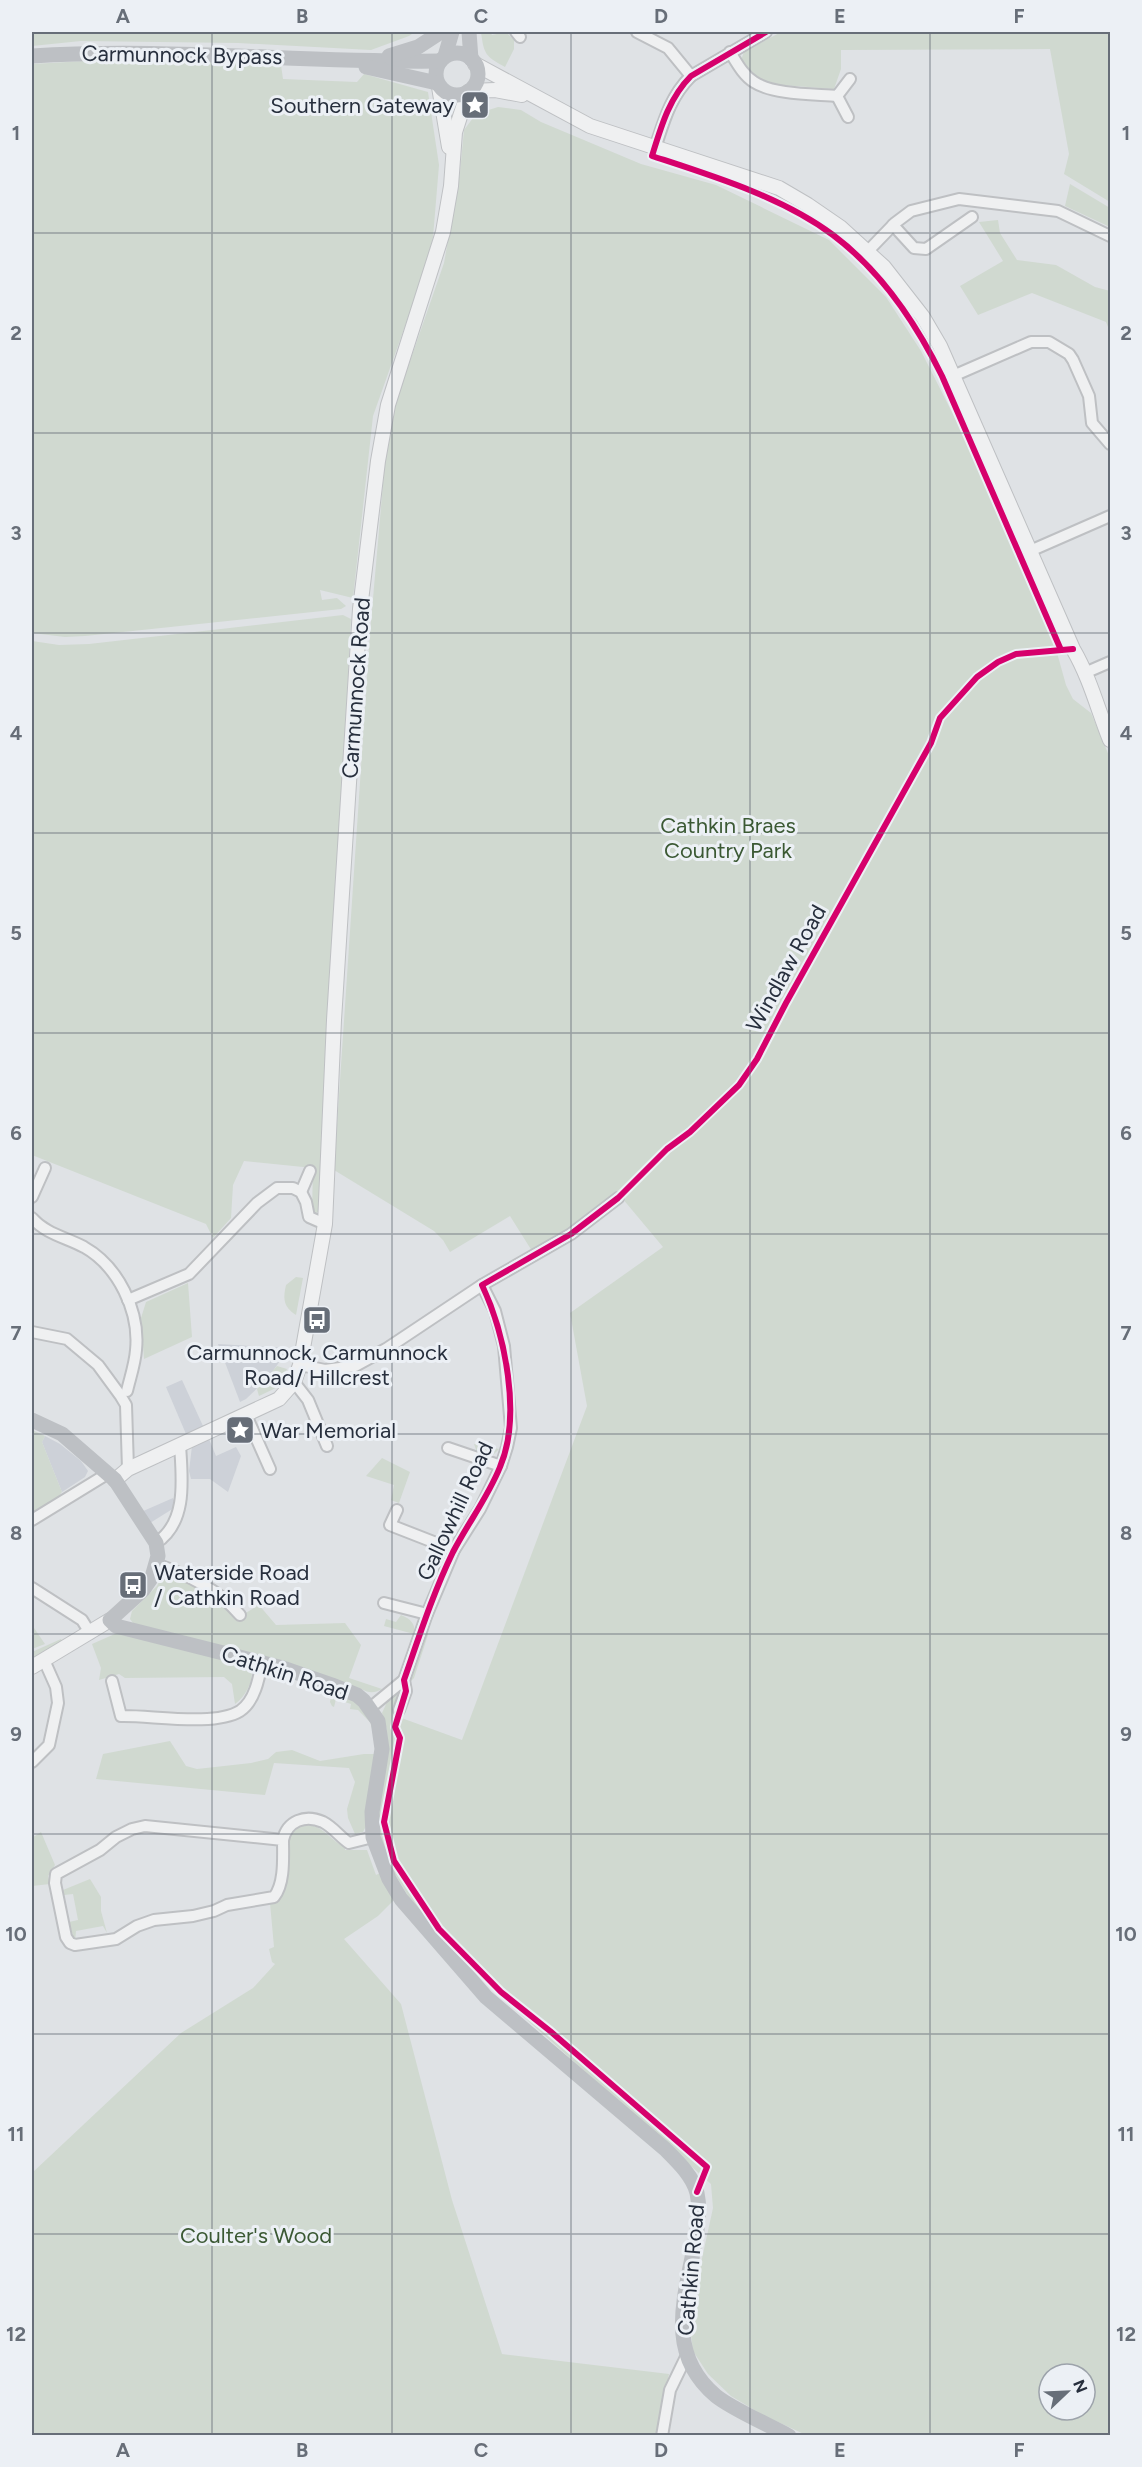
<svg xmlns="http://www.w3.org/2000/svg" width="1142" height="2467" viewBox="0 0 1142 2467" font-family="Figtree,sans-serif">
  <rect width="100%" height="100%" fill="#dfe2e5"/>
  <g fill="#cdd1d8">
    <polygon points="218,1344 289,1348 268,1378 246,1399 240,1402"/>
    <polygon points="182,1380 203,1426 186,1434 166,1387"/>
    <polygon points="45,1436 60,1444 81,1461 88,1471 85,1477 62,1492 42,1442"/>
    <polygon points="209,1439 216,1456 236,1447 241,1456 228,1492 210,1479 191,1479 189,1471 192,1446"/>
    <polygon points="173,1498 175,1503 174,1508 150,1523 141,1512"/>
  </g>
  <g fill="#d0d9d0" fill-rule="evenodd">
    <polygon points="32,32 415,32 409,36 371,50 238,43 81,41 32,46"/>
    <path d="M481,32H490L492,35L506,32L514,40V49L505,67C485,56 484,54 481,32Z"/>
    <polygon points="781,32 1110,32 1110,202 1064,174 1069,154 1050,49 841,50 841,69 834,89 769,84 753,76 741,60 744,52"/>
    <polygon points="138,58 281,65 283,79 357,82 364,74 428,92 439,165 433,237 425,270 373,416 353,598 320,590 322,600 337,598 346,606 341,609 85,636 65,637 32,633 32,64"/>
    <path d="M498,107L521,110L541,122L641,164L716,185L829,240L886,297L921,351L966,440L1054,642L1066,685L1073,699L1091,713L1110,758V2435H806L761,2414L731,2396L708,2374L693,2351L689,2318L713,2208L711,2184L459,1959L410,1899L385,1858L377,1818L388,1752L387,1730L382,1713L387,1702L400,1691L396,1716L462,1740L587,1406L570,1313L663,1247L617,1192L578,1224L532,1251L510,1216L450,1252L443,1240L434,1231L334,1170L370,633L385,461L392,413L444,263L460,172L464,130L476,114ZM1049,2374H1085V2410H1049Z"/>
    <polygon points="1070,184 1110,208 1110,227 1065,206"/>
    <polygon points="998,220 1000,233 1017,260 1056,265 1095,287 1110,291 1110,332 1106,322 1032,293 978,315 960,286 1003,261 979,222"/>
    <polygon points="343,615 351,619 320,1211 314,1214 312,1211 313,1168 244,1161 233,1185 231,1218 213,1238 206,1224 32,1155 32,641 59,645 89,644"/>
    <path d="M296,1277L303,1278L296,1315C283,1307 283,1298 286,1285Z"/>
    <polygon points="188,1283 192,1337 144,1359 141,1318 146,1302"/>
    <polygon points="277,1366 287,1369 280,1386 259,1396 257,1389"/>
    <polygon points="32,1430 45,1436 42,1442 62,1492 54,1502 32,1514"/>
    <polygon points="474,1444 499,1449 493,1455 477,1452"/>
    <polygon points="382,1458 410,1472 399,1503 391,1500 394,1485 366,1476"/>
    <path d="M165,1571L188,1579L244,1614L259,1605L276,1625L345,1623L361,1645L349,1678L382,1689C373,1694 369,1693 359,1688L133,1623L130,1619L132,1611L157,1586Z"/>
    <path d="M401,1615C410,1619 416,1623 414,1634L384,1626L386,1619L396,1622Z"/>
    <polygon points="32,1625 45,1644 32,1649"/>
    <polygon points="427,1629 428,1635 414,1678 410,1682"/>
    <path d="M117,1633L248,1663L252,1668C253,1682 246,1696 235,1704L232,1684L224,1677L125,1678L119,1674L99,1680L101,1668L92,1644Z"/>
    <polygon points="61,1639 62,1641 32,1661 32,1652"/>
    <path d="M338,1692C362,1704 369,1711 375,1737L370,1722L358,1710L350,1709L351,1704L336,1699L334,1707L332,1706L330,1702L331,1697Z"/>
    <polygon points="170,1741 186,1766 197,1769 251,1763 268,1759 276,1752 292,1750 320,1761 364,1754 376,1754 365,1828 363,1832 355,1834 348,1818 347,1809 355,1782 349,1768 274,1763 265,1795 96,1779 103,1754"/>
    <path d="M299,1824C325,1824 325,1837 345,1847V1850H367L376,1875L380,1873L394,1900L378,1916L344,1939L401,2004L452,2200L502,2354L669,2374L657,2435L32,2436V2173L181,2033L253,1988L275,1964L272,1962L269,1949L274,1947L270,1903L278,1901L283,1893L289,1835L292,1829Z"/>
    <polygon points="41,1832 55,1865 48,1876 50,1884 32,1886 32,1838"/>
    <polygon points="90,1879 101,1897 101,1911 107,1933 103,1926 76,1931 75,1942 69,1922 78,1920 73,1894 64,1895 63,1890"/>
  </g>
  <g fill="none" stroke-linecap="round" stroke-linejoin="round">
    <g stroke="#bec0c3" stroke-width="14">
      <g id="minor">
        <polyline points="516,32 520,37"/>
        <polyline points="637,32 668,48 691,76"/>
        <path d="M730,52C737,63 743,75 754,82C774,95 814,94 837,96L850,79"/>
        <polyline points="837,96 848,117"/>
        <path d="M655,148C664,121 670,97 691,76L766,32"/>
        <polyline points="893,225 914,248 926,249 972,217"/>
        <polyline points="868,251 895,223 911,211 959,199 1058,211 1110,236"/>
        <polyline points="953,376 1031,342 1049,342 1069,354 1073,360 1089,396 1092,423 1110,444"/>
        <polyline points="1030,551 1110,516"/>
        <polyline points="1087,672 1110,662"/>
        <polyline points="301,1192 310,1171"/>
        <polyline points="32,1197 45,1168"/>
        <path d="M32,1218C46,1234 65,1237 84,1247C118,1266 140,1311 136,1350C135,1364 130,1378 127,1391"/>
        <polyline points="128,1300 189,1274 257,1203 277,1188 293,1188 301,1192 306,1202 309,1217 325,1224"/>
        <polyline points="32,1332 67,1339 98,1365 120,1395 126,1405 128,1469"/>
        <polyline points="300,1365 325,1370 355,1366 386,1349 482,1285 571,1234 618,1198"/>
        <polyline points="294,1382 308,1400 327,1446"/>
        <polyline points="246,1415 270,1469"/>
        <polyline points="448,1448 501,1466"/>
        <polyline points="397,1510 390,1525 454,1550"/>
        <polyline points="32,1520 107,1474"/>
        <path d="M156,1543C188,1522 182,1478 180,1445"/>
        <path d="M156,1564C188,1575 218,1589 240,1615"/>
        <polyline points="32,1588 82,1620 90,1633"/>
        <polyline points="384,1603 427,1614"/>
        <path d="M112,1681L121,1716C150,1715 214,1727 240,1711C255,1701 259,1678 262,1662"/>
        <polyline points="370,1708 404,1680 427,1614 454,1550 480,1509 501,1466 507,1447 511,1428 504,1346 495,1311 482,1285"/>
        <polyline points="399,1710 406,1691 404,1680"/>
        <polyline points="32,1762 49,1745 58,1703 56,1687 44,1660"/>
        <path d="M283,1840C283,1857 285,1883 274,1897L227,1905L214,1911L193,1916L154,1920L137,1926L116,1939L75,1945L70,1943L66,1937L55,1883L56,1874L100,1850L116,1837L132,1829L145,1826L283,1840C287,1821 305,1814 323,1822C333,1827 340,1837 349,1843L373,1837"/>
        <polyline points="662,2436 670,2390 686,2357"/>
      </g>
    </g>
    <g stroke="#bec0c3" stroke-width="16">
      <g id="tertiary">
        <path d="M475,64L590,126L779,188L808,205L840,227L884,267L923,317L940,346L1073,649C1090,678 1098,710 1110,740"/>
        <polyline points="439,87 449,147"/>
        <polyline points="470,91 495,90 522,95"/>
        <polyline points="115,1480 128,1469 279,1399 294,1382 300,1365 325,1224 334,1020 360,609 378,461 388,405 443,232 451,186 455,132 468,92"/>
        <polyline points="32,1667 110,1620"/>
      </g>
    </g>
    <use href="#minor" stroke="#eff0f1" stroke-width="10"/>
    <use href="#tertiary" stroke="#eff0f1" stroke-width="14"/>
    <g stroke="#bdc0c4" stroke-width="15">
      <polyline points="469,32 471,59"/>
      <circle cx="457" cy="74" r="21"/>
      <path d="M32,56C168,47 304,63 440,61"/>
      <polyline points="389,56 418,47 441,32"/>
      <polyline points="445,56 452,32"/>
      <polyline points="366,67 437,83"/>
      <path d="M32,1420L62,1434L115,1480L156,1543L158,1556L152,1577L143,1590L110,1620L116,1626L283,1668L332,1685L357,1695L364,1701L378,1721L382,1749L372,1812L373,1837L389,1879L401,1899L486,1997L665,2149C677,2161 693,2176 697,2193C701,2212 697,2230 694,2248C683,2303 667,2355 716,2396C732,2409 769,2425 789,2436"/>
    </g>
    <g stroke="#ecf0f5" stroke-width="10">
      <g id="cycleway">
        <path d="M766,32L691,76C669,98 661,127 652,156C713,176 782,197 833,235C881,271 916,323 942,376L1061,650"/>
        <path d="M697,2192L707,2167L550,2031L501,1992L439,1929L394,1861L384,1822L400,1738L395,1727L406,1691L404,1680C419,1637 433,1593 453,1552C468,1523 488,1497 500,1467C522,1416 505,1334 482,1285L571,1234L618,1198L667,1149L690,1132L739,1085L757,1059L786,1003L931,743L940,718L977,677L998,662L1016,654L1073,649"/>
      </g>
    </g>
    <use href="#cycleway" stroke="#d6006c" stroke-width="6"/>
  </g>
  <path fill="none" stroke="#676e78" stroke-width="1.5" stroke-opacity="0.55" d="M212,32V2436M392,32V2436M571,32V2436M750,32V2436M930,32V2436M32,233H1110M32,433H1110M32,633H1110M32,833H1110M32,1033H1110M32,1234H1110M32,1434H1110M32,1634H1110M32,1834H1110M32,2034H1110M32,2234H1110"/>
  <defs>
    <g id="sight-square" transform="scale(1.5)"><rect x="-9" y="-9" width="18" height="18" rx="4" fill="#676e78" stroke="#ecf0f5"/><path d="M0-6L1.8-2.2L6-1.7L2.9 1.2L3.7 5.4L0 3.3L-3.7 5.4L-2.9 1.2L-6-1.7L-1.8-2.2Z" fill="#fff"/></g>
    <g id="bus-square" transform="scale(1.5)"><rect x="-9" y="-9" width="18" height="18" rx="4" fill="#676e78" stroke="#ecf0f5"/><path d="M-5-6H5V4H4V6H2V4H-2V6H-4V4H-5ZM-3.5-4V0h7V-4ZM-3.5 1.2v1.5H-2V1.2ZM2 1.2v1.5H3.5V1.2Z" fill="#fff"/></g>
  </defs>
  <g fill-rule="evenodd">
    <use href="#sight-square" x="475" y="105"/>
    <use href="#bus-square" x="317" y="1320"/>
    <use href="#sight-square" x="240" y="1430"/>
    <use href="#bus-square" x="133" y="1585"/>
  </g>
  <g text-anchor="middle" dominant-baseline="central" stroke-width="6" stroke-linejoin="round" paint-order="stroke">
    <g font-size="22" fill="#272f3d" stroke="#ecf0f5">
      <text transform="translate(182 55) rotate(1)">Carmunnock Bypass</text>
      <text transform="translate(356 688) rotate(-86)">Carmunnock Road</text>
      <text transform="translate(786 968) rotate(-61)">Windlaw Road</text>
      <text transform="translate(455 1511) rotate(-65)">Gallowhill Road</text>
      <text transform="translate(285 1673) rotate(18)">Cathkin Road</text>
      <text transform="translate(691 2270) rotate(-85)">Cathkin Road</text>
    </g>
    <g font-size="22" fill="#272f3d" stroke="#ecf0f5" text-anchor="start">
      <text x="454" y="105" text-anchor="end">Southern Gateway</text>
      <text x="317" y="1352" text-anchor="middle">Carmunnock, Carmunnock<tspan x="317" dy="25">Road/ Hillcrest</tspan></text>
      <text x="261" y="1430">War Memorial</text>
      <text x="154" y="1572">Waterside Road<tspan x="154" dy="25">/ Cathkin Road</tspan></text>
    </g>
    <g font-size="22" fill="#3b5934" stroke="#ecf0f5">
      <text x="728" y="825">Cathkin Braes<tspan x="728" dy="25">Country Park</tspan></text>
      <text x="256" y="2235">Coulter's Wood</text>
    </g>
  </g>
  <rect width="1142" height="2467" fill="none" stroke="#ecf0f5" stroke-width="66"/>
  <g transform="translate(1067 2392) rotate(67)"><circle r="28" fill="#ecf0f5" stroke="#9da3ab" stroke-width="1.5"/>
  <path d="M0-4.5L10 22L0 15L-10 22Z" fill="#676e78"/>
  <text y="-9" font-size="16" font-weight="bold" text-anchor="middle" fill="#272f3d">N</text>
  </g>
  <rect x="33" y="33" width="1076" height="2401" fill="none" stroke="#676e78" stroke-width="2"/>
  <g font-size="20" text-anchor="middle" font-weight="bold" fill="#676e78">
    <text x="123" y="23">A</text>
    <text x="302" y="23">B</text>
    <text x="481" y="23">C</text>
    <text x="661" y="23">D</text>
    <text x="840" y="23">E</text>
    <text x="1019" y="23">F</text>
    <text x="16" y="140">1</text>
    <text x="1126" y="140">1</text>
    <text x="16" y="340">2</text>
    <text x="1126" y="340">2</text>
    <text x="16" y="540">3</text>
    <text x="1126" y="540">3</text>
    <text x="16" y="740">4</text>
    <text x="1126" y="740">4</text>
    <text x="16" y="940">5</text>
    <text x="1126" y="940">5</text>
    <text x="16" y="1140">6</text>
    <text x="1126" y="1140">6</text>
    <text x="16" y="1340">7</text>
    <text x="1126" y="1340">7</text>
    <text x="16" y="1540">8</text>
    <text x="1126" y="1540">8</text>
    <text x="16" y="1741">9</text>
    <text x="1126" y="1741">9</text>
    <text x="16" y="1941">10</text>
    <text x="1126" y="1941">10</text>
    <text x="16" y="2141">11</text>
    <text x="1126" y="2141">11</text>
    <text x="16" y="2341">12</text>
    <text x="1126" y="2341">12</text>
    <text x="123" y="2457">A</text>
    <text x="302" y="2457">B</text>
    <text x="481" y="2457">C</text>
    <text x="661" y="2457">D</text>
    <text x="840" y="2457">E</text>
    <text x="1019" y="2457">F</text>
  </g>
</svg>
